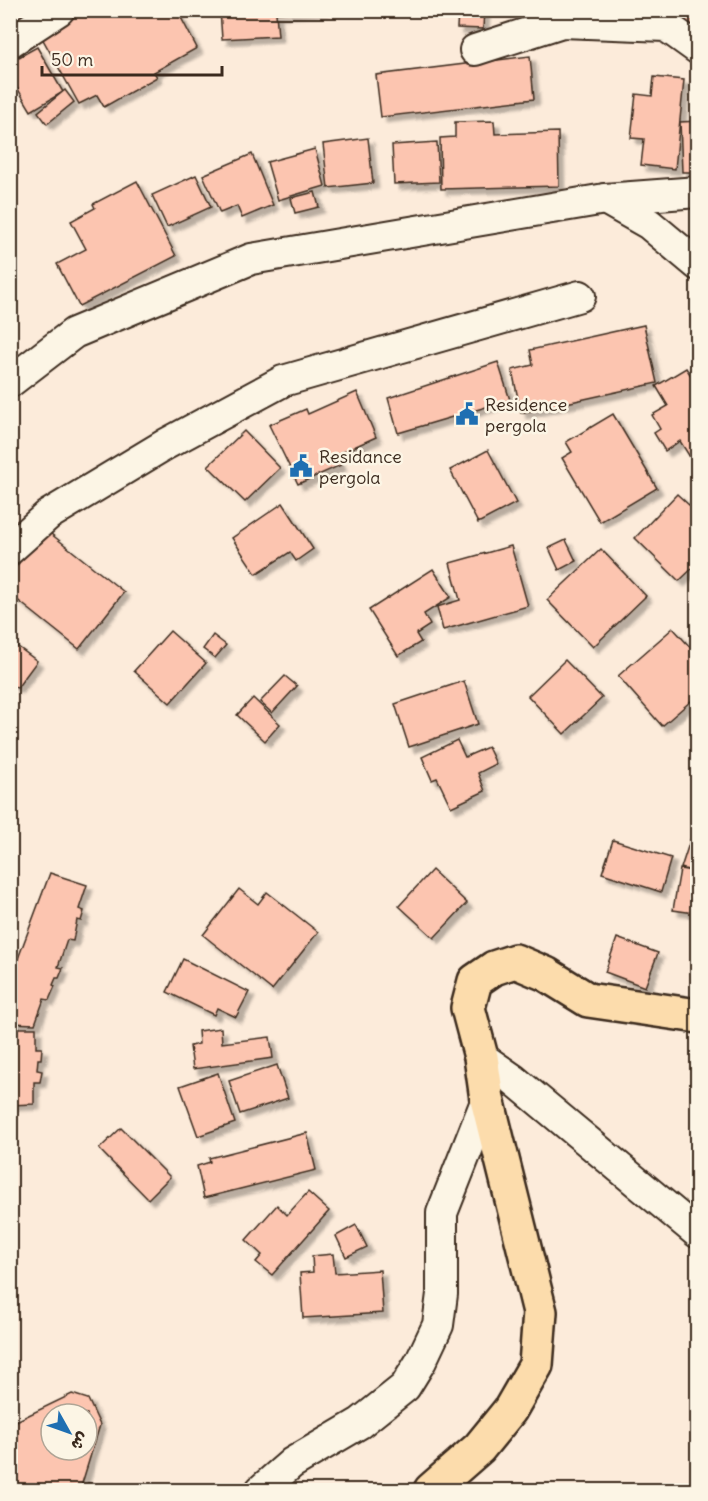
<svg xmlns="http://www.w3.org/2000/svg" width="708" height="1501" viewBox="0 0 708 1501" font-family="Delius,'Playpen Sans Arabic',sans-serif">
  <defs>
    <filter id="shadow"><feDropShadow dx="5.5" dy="5.5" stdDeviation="1.5" flood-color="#0004"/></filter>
  </defs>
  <rect width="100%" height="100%" fill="#fcebda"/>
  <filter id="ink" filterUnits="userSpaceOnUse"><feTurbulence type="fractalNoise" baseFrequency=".0167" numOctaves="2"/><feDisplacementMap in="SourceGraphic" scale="12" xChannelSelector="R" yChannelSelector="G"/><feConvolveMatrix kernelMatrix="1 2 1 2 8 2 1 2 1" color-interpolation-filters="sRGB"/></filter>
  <g filter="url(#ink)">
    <g fill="#fcc5b0" stroke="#3b2a1e" stroke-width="1.5" fill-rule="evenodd" filter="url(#shadow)">
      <polygon points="86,10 177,10 197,48 154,72 157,77 104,107 97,95 79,104 41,36"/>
      <polygon points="220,10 325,10 276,13 278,36 222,39"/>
      <polygon points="458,10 484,10 483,29 457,28"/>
      <polygon points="645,10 685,10 674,28"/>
      <polygon points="687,10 698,10 696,31 681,22"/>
      <polygon points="37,47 63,92 31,111 10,76 10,62"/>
      <polygon points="530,56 534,99 381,117 376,75"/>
      <polygon points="654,77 684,80 675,169 641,165 644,139 631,138 636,94 652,96"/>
      <polygon points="65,90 74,102 47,124 38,112"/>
      <polygon points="494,121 495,134 558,132 559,186 441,189 440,138 455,137 455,122"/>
      <polygon points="698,121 698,172 682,172 680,122"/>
      <polygon points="368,138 373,183 328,188 323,144"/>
      <polygon points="437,142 439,182 394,184 392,145"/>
      <polygon points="315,149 325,186 278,200 267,162"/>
      <polygon points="252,154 273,205 242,218 237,206 220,213 203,175"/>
      <polygon points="196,175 211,207 167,227 152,195"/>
      <polygon points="137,181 176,256 79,306 57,264 86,249 71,221 95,208 93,204"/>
      <polygon points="315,192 319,207 295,213 291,198"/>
      <polygon points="644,325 657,383 521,413 512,370 533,365 530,350"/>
      <polygon points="498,362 510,400 398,433 388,398"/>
      <polygon points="686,368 698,386 698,464 695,465 680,441 665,451 654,433 660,429 652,415 668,406 656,386"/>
      <polygon points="357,392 376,437 336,455 341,465 298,484 269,425 306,409 308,414"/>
      <polygon points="613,414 657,488 600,522 562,458 572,452 566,442"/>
      <polygon points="244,431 280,468 245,502 208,466"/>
      <polygon points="488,450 516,503 478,523 450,470"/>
      <polygon points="677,494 690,506 698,498 698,563 679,581 635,538"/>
      <polygon points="283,503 313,549 296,561 290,552 256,574 232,538"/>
      <polygon points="46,530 124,592 79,649 10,594 10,574"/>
      <polygon points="566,540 576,561 559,570 549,548"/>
      <polygon points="511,546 528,606 443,630 437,607 460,600 450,563"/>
      <polygon points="601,549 646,596 593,647 547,600"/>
      <polygon points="433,569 451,597 424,614 430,625 416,634 421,642 398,656 369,610"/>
      <polygon points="673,628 698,656 698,695 662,726 618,676"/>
      <polygon points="170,631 206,663 170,703 134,671"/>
      <polygon points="213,635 226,645 215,658 203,649"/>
      <polygon points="10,641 37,661 17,688 10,684"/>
      <polygon points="565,660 602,698 564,734 528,696"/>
      <polygon points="285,676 297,686 272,713 260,702"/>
      <polygon points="464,681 478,724 409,747 395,704"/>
      <polygon points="253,698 280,724 265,741 237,715"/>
      <polygon points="457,740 465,757 488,747 496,764 478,773 485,791 451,807 437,778 432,780 422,757"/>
      <polygon points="698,816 698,873 681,868"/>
      <polygon points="613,840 671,858 661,892 602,873"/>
      <polygon points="680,869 698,872 694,913 673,910"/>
      <polygon points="432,870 467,903 434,938 399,906"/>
      <polygon points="50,873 87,885 79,909 84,911 81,921 77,920 73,941 67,940 58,967 63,968 59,978 56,978 53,985 55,986 49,1000 44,999 35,1024 10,1023 10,980"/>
      <polygon points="239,889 258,904 267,892 318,932 272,990 203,935"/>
      <polygon points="617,938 658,953 645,987 605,972"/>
      <polygon points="183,959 249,992 236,1017 217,1008 214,1015 167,992"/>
      <polygon points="10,1028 36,1028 36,1048 42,1048 41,1059 38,1059 37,1070 42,1071 40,1082 34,1082 34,1104 10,1105"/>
      <polygon points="221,1028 222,1043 270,1037 273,1058 193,1069 190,1046 199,1044 198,1031"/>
      <polygon points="277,1065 288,1098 240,1114 229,1081"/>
      <polygon points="218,1073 235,1123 198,1136 180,1086"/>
      <polygon points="121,1128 170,1177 148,1199 99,1149"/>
      <polygon points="307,1133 316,1170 204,1198 197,1166 210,1162 209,1158"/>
      <polygon points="308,1192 329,1211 272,1275 256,1262 262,1255 246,1240 277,1205 287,1215"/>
      <polygon points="356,1225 367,1247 346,1257 336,1236"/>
      <polygon points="333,1254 335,1273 380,1270 383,1313 303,1318 300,1273 313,1272 312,1256"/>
      <path d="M72,1394L88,1399L100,1425L80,1490H10V1424ZM51,1414H87V1450H51Z"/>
      <polygon points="88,1483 117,1490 86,1490"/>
    </g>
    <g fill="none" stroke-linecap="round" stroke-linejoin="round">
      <g stroke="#3b2a1e" stroke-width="34">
        <g id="minor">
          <polyline points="10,42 59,10"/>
          <polyline points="475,50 562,22 666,26 698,49"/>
          <polyline points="605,199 649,224 698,265"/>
          <polyline points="10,382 74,333 251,259 605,199 698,192"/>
          <polyline points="10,549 48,515 166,444 283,381 580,296"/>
          <polyline points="481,1057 514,1080 698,1233"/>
          <polyline points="261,1490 292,1463 360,1423 405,1387 421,1361 438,1325 442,1294 442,1213 487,1099"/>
        </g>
      </g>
      <g stroke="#3b2a1e" stroke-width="38">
        <polyline id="major" points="431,1490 479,1448 510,1410 536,1365 540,1312 487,1099 481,1057 468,1008 475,981 494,968 515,961 546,974 588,1000 698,1016"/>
      </g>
      <use href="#minor" stroke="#fcf5e5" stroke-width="30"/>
      <use href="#major" stroke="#fcdcac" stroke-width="33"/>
    </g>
  </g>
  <defs>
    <g id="civic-bare" transform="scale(1.8)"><path d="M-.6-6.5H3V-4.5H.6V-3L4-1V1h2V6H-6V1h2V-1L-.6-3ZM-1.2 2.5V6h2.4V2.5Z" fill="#1f6fb2" stroke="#fcf5e5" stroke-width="2.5" paint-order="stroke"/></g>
  </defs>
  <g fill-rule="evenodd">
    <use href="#civic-bare" x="467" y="414"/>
    <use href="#civic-bare" x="301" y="466"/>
  </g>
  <g text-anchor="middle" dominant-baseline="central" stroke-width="5" stroke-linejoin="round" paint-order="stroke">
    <g font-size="18" fill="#3b2a1e" stroke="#fcf5e5" text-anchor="start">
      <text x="485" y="404">Residence<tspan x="485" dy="21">pergola</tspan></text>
      <text x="319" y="456">Residance<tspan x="319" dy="21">pergola</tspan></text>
    </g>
  </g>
  <rect width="708" height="1501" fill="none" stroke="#fcf5e5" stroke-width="36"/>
  <rect x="18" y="18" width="672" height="1465" fill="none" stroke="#3b2a1e" stroke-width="2" filter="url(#ink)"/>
  <g transform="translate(69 1432) rotate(130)"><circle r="28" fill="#fcf5e5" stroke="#afa495" stroke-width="1.5"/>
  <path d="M0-4.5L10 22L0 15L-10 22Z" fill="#1f6fb2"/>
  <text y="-9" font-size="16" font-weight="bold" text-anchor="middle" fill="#3b2a1e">ش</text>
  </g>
  <path d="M42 66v9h180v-9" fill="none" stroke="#3b2a1e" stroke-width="3"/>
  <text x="51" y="66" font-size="18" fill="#3b2a1e" stroke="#fcf5e5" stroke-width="4.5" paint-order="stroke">50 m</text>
</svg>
